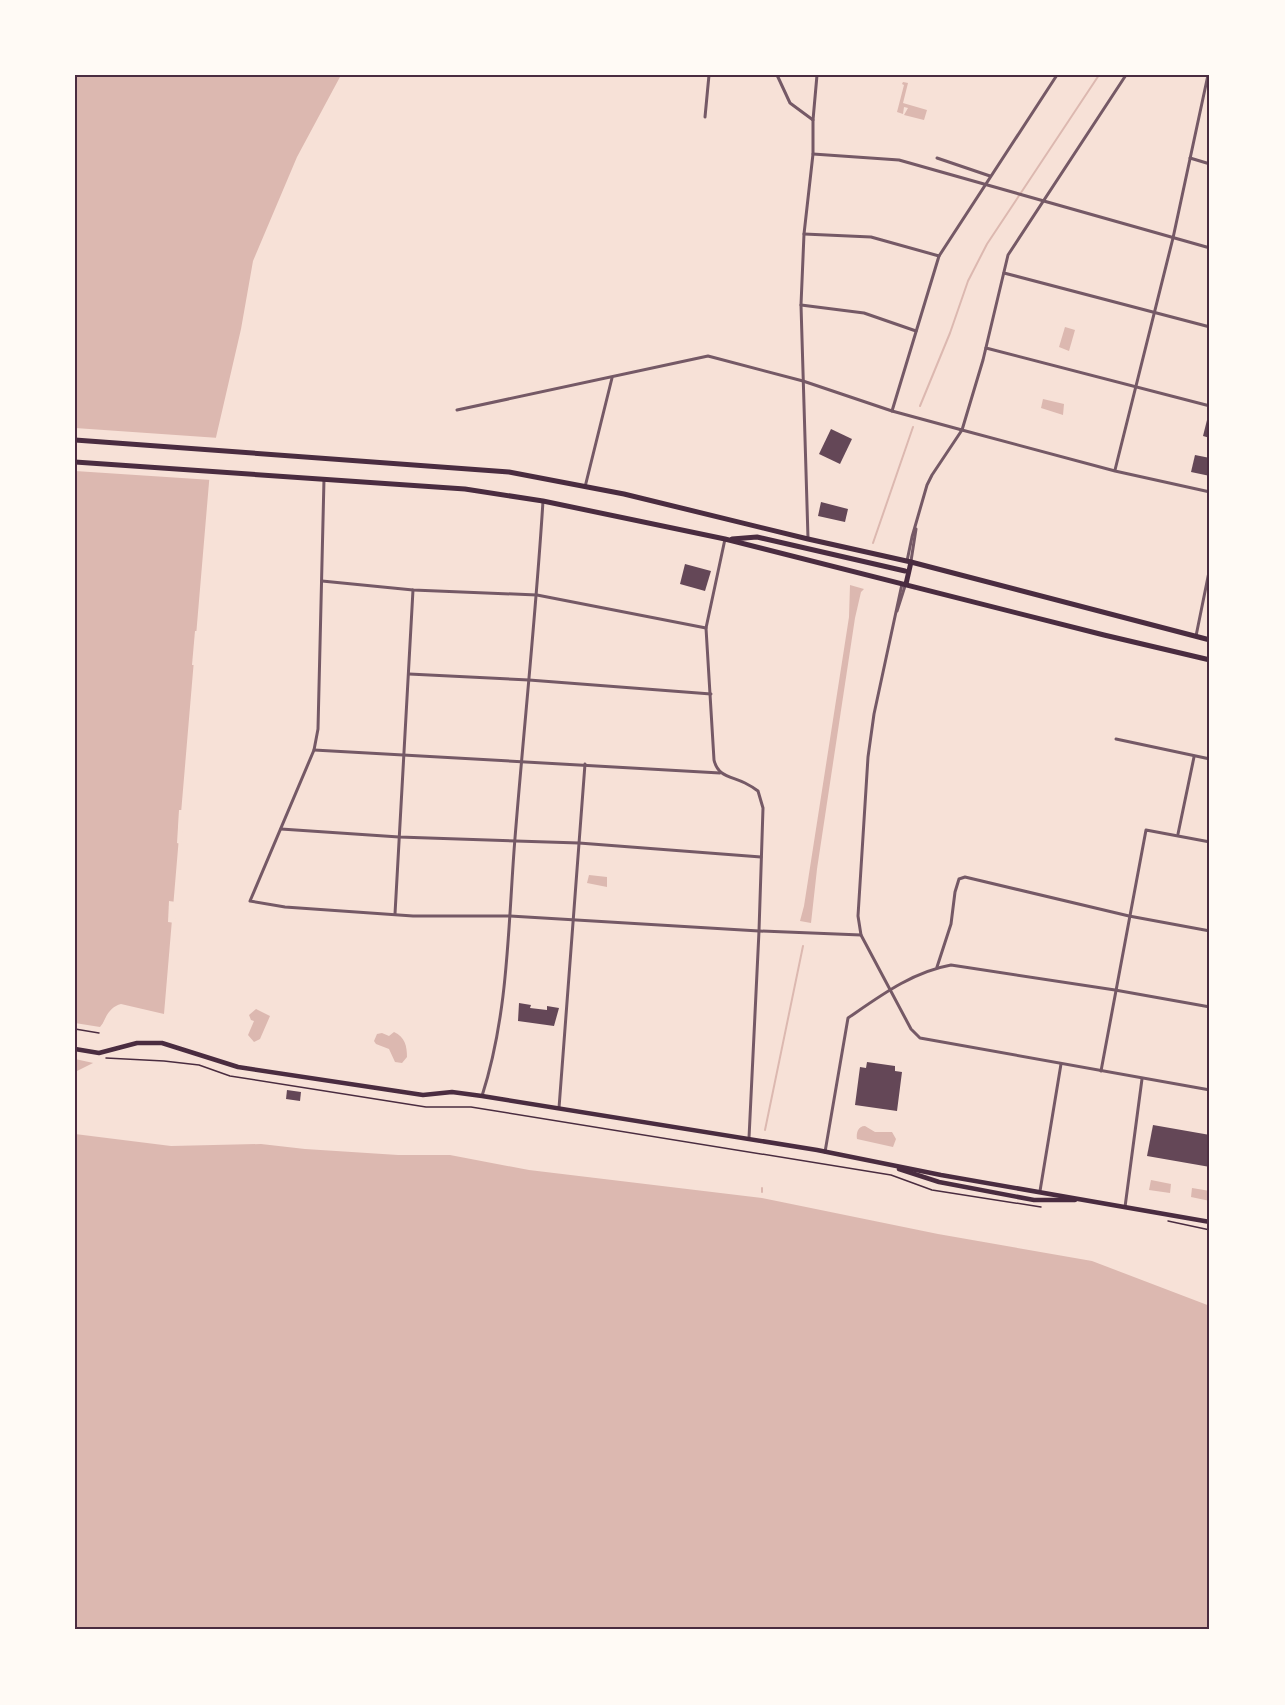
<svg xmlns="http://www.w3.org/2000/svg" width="1285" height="1705" viewBox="0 0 1285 1705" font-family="'Source Sans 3',sans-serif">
  <rect width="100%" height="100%" fill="#f7e1d7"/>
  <g fill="#dcb8b0">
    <path d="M75,75H341L297,157L253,261L241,329L211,459L164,1014L121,1004C100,1009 98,1045 95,1062L75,1072Z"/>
    <polygon points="903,82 908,83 903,103 927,110 924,120 904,115 908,108 904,107 903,114 897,112 904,85 902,84"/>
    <polygon points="1065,327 1075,330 1069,351 1059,347"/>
    <polygon points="1043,399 1064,404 1063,415 1041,408"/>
    <polygon points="850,585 864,589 861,592 855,618 817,869 811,923 800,921 804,906 849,617"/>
    <polygon points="589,875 607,877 607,887 587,883"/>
    <polygon points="256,1009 270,1016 260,1039 254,1042 248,1035 254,1021 251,1020 249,1015"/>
    <path d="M394,1032C405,1037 407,1046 407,1057L402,1063L395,1062L389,1049L376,1044L374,1041L377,1034L382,1033L389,1036Z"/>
    <path d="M865,1126L875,1132H892L896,1139L893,1147L857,1139C856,1133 858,1126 865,1126Z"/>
    <polygon points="75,1134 171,1146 261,1144 305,1149 398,1155 450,1155 529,1170 762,1198 938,1234 1092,1261 1210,1306 1210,1630 75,1630"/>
    <polygon points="1151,1180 1171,1184 1170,1193 1149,1190"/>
    <polygon points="1192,1188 1210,1191 1210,1201 1191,1197"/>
  </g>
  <g fill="#f7e1d7">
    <polygon points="75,428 219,438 214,460 212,480 75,471"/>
    <polygon points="195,631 199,631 196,665 192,665"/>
    <polygon points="179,810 184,810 181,844 177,843"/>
    <polygon points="169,901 176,902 175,923 168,922"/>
    <polygon points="112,1011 115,1012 103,1029 98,1064 75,1059 75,1023 100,1027"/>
  </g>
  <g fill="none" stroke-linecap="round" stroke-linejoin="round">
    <g stroke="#dcb8b0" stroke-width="2">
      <polyline points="920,406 950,333 968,281 987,244 1099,75"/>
      <polyline points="873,543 913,427"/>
      <polyline points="765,1130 803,946"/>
      <polyline points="762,1192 762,1188"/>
    </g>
  </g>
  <g fill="#644757">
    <polygon points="1208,416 1210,417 1210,438 1203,436"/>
    <polygon points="831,429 852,439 840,464 819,454"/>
    <polygon points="1195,455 1210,458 1210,476 1191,472"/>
    <polygon points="821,502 848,509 845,522 818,516"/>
    <polygon points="685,564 711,571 705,591 680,584"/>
    <polygon points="519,1003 531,1005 530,1008 547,1010 547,1006 559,1008 554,1026 518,1021"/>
    <polygon points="867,1062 895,1066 895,1071 902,1072 897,1111 855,1105 860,1067 866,1068"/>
    <polygon points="287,1090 301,1092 300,1101 286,1099"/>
    <polygon points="1153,1125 1210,1135 1210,1167 1147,1156"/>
  </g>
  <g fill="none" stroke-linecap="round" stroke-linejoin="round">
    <g stroke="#4a2c40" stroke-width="1.5">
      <polyline points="75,1029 99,1033"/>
      <polyline points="106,1058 164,1061 199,1065 230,1076 426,1107 471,1107 891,1175 932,1190 1041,1207"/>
      <polyline points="1168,1221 1210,1230"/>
    </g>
    <g stroke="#755966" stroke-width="3">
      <polyline points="777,75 790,103 813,120"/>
      <polyline points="705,117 709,75"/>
      <polyline points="813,154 899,160 1210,248"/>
      <polyline points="937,158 990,176"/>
      <polyline points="1190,158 1210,164"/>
      <polyline points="804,234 871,237 939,256"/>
      <polyline points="1004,273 1210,327"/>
      <polyline points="801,305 864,313 916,331"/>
      <polyline points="986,348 1210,406"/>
      <polyline points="457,410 708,356 803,381 892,411 962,430 1115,471 1210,492"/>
      <polyline points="892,411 939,256 1057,75"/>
      <polyline points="1115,470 1173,238 1208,75"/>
      <polyline points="324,479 318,729 314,750 250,901 285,907 413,916 510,916 759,931 861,935"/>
      <polyline points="585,487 612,378"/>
      <polyline points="808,538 801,305 804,234 813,154 813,120 817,75"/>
      <path d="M725,539L706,628L714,760C718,777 731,776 745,783C749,785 754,788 758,791L763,808L759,931L749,1138"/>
      <polyline points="907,561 912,537 927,485 932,475 962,430 983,360 1008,255 1126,75"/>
      <polyline points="911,561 916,529"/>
      <polyline points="322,581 413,590 537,595 706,628"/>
      <polyline points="902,584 874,714 868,757 858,916 861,935 911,1029 920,1038 1210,1090"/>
      <polyline points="897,611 905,586"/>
      <polyline points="1196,636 1210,567"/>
      <polyline points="409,674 529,680 711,694"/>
      <polyline points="1116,739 1210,759"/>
      <polyline points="314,750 720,773"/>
      <polyline points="281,829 399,837 579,843 761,857"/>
      <polyline points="1178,834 1194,757"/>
      <polyline points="395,914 413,590"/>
      <polyline points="937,967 951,924 955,892 959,879 965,877 1129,916 1210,931"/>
      <polyline points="1101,1071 1146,830 1210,842"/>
      <path d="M482,1096C509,1012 508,924 515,838C524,726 536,614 543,501"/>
      <polyline points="559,1108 585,764"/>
      <path d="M825,1152L848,1018C880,996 912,972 951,965L1115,990L1210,1007"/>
      <polyline points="1040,1191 1061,1064"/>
      <polyline points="1125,1207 1142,1079"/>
    </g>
    <g stroke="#4a2c40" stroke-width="4.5">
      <polyline points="75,1049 99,1053 137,1043 162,1043 238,1067 423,1095 452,1092 482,1096 817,1150 941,1175 1210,1222"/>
      <polyline points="899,1169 939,1182 1034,1200 1075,1200"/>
    </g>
    <g stroke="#4a2c40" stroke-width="5">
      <polyline points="75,440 509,472 624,494 808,539 911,562 1210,640"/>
      <polyline points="75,462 465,489 543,501 725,539 1104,635 1210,660"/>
      <polyline points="732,539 757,537 905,571"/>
      <polyline points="906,584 911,562"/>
    </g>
  </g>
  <rect width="1285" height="1705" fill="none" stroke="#fffaf5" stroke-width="153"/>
  <rect x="76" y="76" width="1132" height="1552" fill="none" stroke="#4a2c40" stroke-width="2"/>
</svg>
